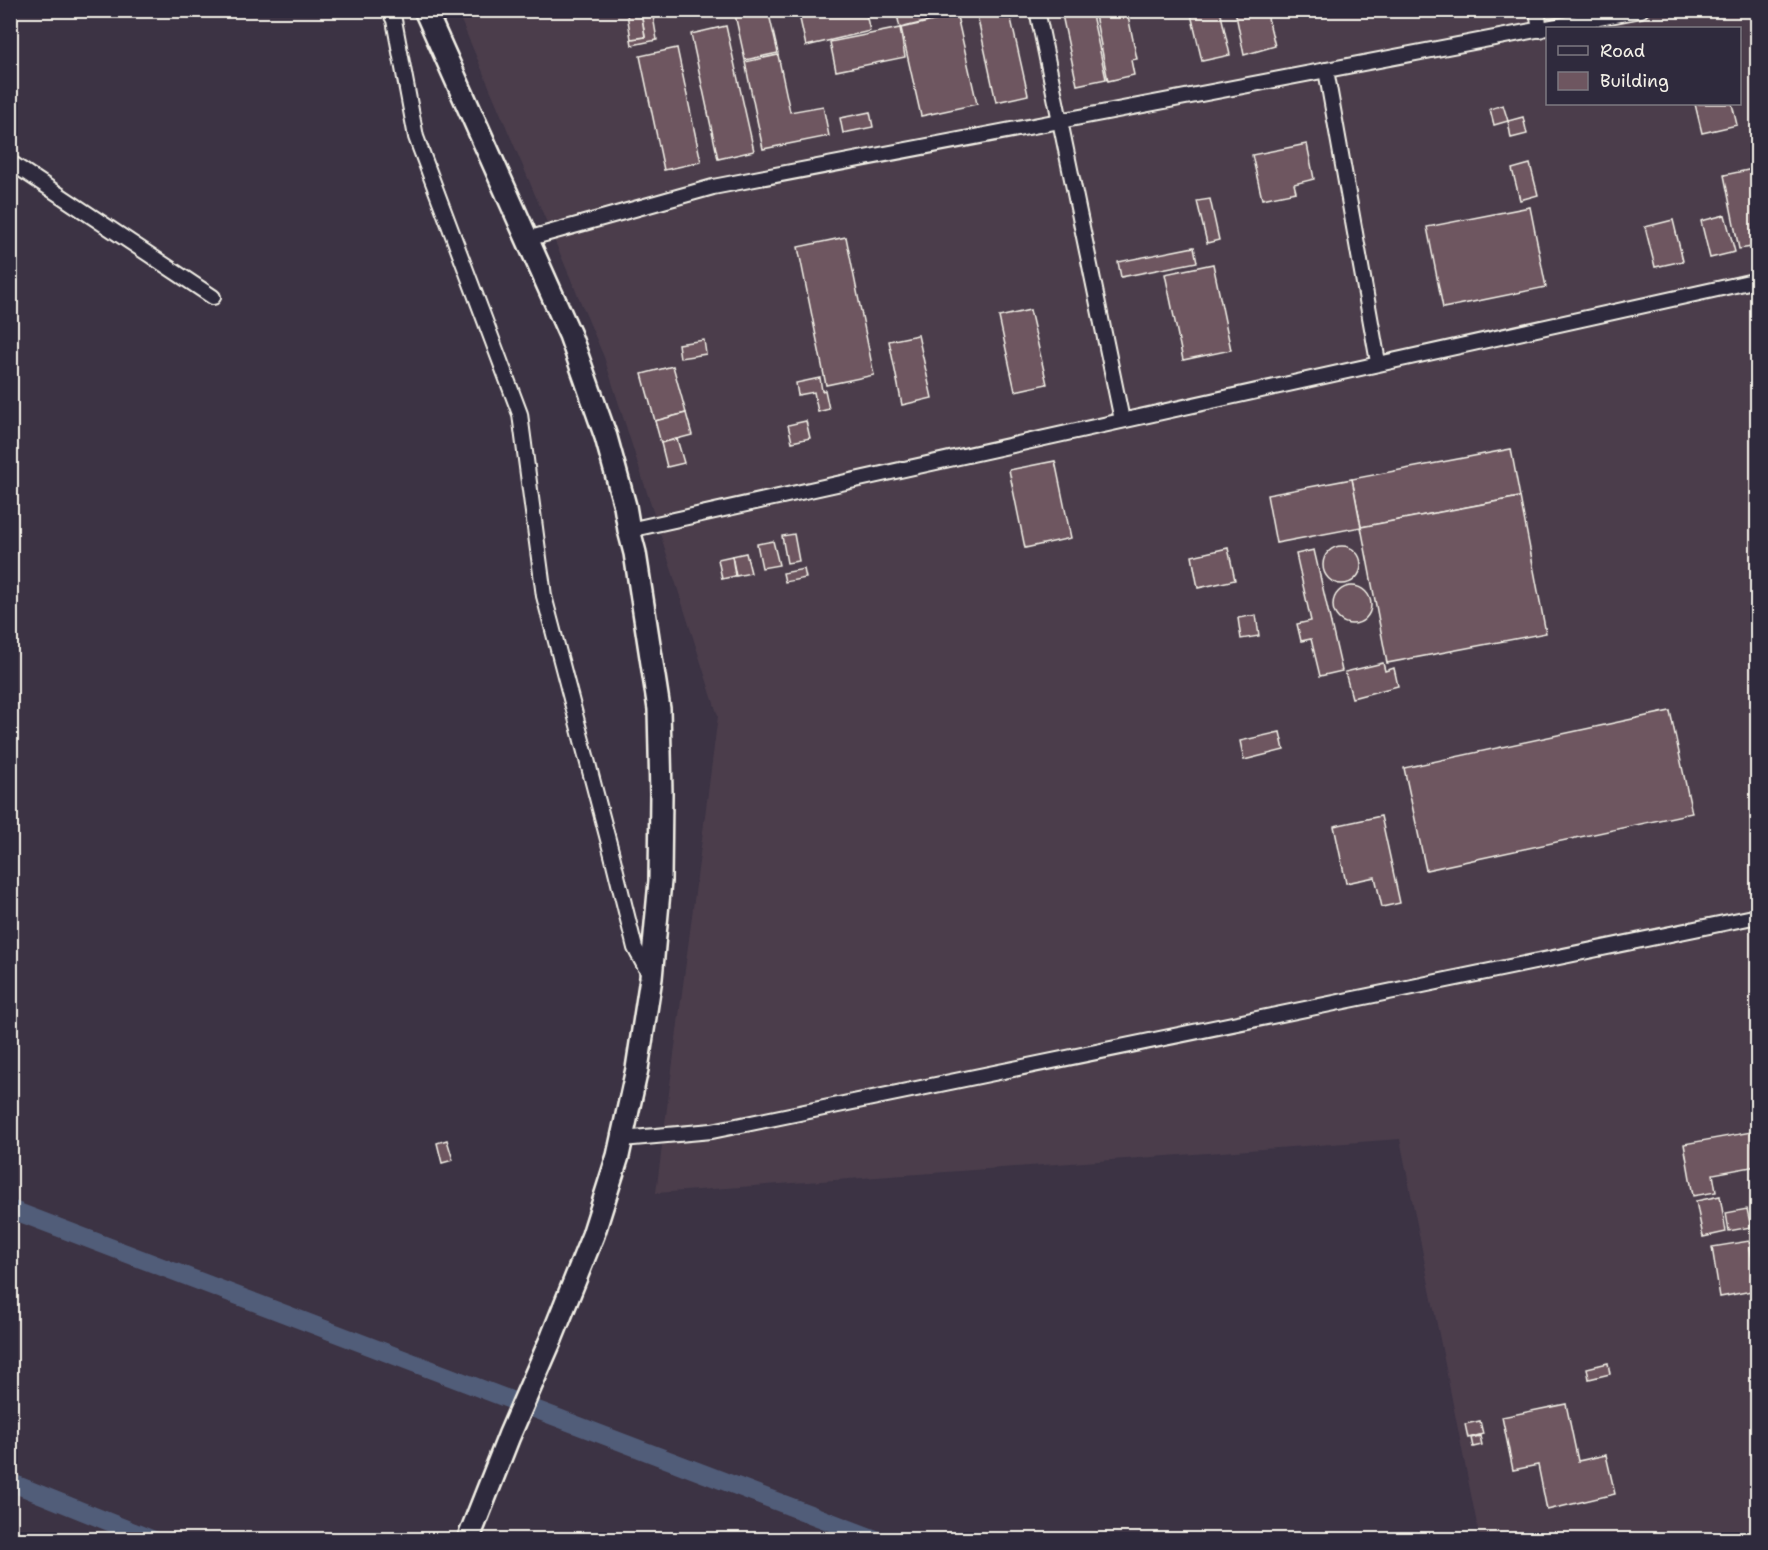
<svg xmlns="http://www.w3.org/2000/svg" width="1768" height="1550" viewBox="0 0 1768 1550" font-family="'Shantell Sans',sans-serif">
  <rect width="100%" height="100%" fill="#3c3344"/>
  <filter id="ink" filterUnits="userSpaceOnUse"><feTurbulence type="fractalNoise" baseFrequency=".0167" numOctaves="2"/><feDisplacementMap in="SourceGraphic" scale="12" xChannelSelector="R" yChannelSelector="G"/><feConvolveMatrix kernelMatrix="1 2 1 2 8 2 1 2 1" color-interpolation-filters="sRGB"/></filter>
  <g filter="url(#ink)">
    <path fill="#4b3e4c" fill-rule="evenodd" d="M457,11H1757V1539H1480L1400,1139L656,1193L718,716L604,357ZM1548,28H1740V104H1548Z"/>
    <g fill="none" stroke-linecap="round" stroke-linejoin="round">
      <g stroke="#515d79" stroke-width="18">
        <polyline points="10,1209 878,1540"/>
        <polyline points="10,1482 154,1540"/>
      </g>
    </g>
    <g fill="#6e5660" stroke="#f4f1e8" stroke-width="1.5">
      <polygon points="652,10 657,40 632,45 631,39 645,37 641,12"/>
      <polygon points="734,10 768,10 778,53 745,60"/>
      <polygon points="798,10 865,10 870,31 806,46"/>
      <polygon points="896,10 957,10 958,14 900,28"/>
      <polygon points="976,10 1009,10 1028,95 996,102"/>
      <polygon points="1061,10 1091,10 1106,79 1077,85"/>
      <polygon points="1094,10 1145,10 1146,13 1128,16 1137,59 1131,60 1134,75 1108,81"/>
      <polygon points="1190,10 1220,10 1230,55 1202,61"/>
      <polygon points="1235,10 1266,10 1275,46 1244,55"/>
      <polygon points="641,12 645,37 631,39 627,14"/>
      <polygon points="957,16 977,104 921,116 901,28"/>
      <polygon points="726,26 754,151 718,159 691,34"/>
      <polygon points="900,28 905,57 836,71 830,42"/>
      <polygon points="677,48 701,162 664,170 640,56"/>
      <polygon points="778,55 790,112 823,106 829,136 763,149 745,62"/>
      <polygon points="1695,104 1732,104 1737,125 1702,133"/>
      <polygon points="1503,105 1508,121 1494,125 1490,109"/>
      <polygon points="870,112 873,127 843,133 840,118"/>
      <polygon points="1523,117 1527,134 1511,138 1508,121"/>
      <polygon points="1307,144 1314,179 1294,184 1296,192 1262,199 1252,155"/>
      <polygon points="1530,164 1538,195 1520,200 1512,169"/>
      <polygon points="1758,168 1758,246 1739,249 1724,175"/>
      <polygon points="1210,199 1219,240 1207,243 1197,201"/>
      <polygon points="1530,207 1546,287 1443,308 1427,227"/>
      <polygon points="1725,215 1735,252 1710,258 1701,221"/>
      <polygon points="1673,220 1683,261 1655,267 1645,227"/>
      <polygon points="846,237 874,375 826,385 798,247"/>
      <polygon points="1194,247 1197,262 1121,277 1118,262"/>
      <polygon points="1213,264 1231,350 1183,360 1165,274"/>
      <polygon points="1030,310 1047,384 1015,391 999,317"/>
      <polygon points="918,335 932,398 902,405 889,341"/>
      <polygon points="704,340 706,354 680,358 678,344"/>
      <polygon points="673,366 686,413 655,421 642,374"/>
      <polygon points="820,378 822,391 825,390 829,409 818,412 814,392 798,395 796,383"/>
      <polygon points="686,413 692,435 661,443 655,421"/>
      <polygon points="806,421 810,438 792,442 788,425"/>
      <polygon points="677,439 684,463 667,467 661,443"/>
      <polygon points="1511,449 1520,497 1361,527 1352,479"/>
      <polygon points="1055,461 1071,538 1025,548 1009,470"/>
      <polygon points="1352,479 1361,527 1276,543 1267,495"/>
      <polygon points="1520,497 1546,633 1387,663 1361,527"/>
      <polygon points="794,534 799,561 787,563 782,536"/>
      <polygon points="773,541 779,565 762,568 757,544"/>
      <circle cx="1342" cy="565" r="19"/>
      <polygon points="1228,548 1235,580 1198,588 1192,556"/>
      <polygon points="1314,550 1342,671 1320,676 1311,639 1301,641 1297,624 1311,621 1296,554"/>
      <polygon points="746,553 751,573 736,576 732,556"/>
      <polygon points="732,556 735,576 722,579 718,559"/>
      <polygon points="804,569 806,578 785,582 783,573"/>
      <circle cx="1352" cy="605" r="19"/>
      <polygon points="1256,615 1259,636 1241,639 1238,618"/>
      <polygon points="1383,663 1385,671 1394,668 1398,686 1352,698 1345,672"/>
      <polygon points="1670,711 1692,813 1426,870 1404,768"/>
      <polygon points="1280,732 1284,750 1244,760 1240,741"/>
      <polygon points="1381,816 1400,903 1382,907 1375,877 1346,883 1334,826"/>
      <polygon points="1751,1132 1757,1166 1713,1174 1716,1192 1693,1196 1684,1144"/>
      <polygon points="447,1140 453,1160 442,1163 437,1143"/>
      <polygon points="1720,1196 1726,1232 1703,1237 1696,1201"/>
      <polygon points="1747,1209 1751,1227 1729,1231 1726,1213"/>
      <polygon points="1749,1241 1757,1290 1720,1297 1712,1247"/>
      <polygon points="1608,1363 1610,1374 1589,1379 1587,1368"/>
      <polygon points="1566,1404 1578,1461 1606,1455 1615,1494 1547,1510 1538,1465 1513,1470 1502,1417"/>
      <polygon points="1480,1421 1483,1434 1468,1438 1465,1424"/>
      <polygon points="1480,1436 1482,1445 1473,1447 1471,1438"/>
    </g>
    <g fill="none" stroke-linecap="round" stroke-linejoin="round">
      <g stroke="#f4f1e8" stroke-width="18">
        <g id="minor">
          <polyline points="389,10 394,20 416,137 520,414 544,596 611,851 635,948 650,976"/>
          <polyline points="1037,10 1122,420"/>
          <polyline points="1537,10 1540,30"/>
          <polyline points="1326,70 1378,362"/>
          <polyline points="10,162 213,297"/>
          <polyline points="527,239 713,187 1641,10"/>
          <polyline points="629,530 1758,280"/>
          <polyline points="622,1139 712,1131 1758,916"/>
        </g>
      </g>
      <g stroke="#f4f1e8" stroke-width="26">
        <polyline id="primary" points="425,10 570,335 606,437 625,506 629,530 635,553 659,709 661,794 660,881 651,978 637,1069 618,1156 593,1235 552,1337 509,1436 468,1540"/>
      </g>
      <use href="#minor" stroke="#2f2a3d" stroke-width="14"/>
      <use href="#primary" stroke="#2f2a3d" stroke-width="21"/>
    </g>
  </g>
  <rect width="1768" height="1550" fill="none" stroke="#2f2a3d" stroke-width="36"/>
  <rect x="18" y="18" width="1732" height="1514" fill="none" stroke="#f4f1e8" stroke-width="2" filter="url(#ink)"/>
  <rect x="1546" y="27" width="195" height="78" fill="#2f2a3d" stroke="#7e7a81" stroke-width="1.5"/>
  <rect x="1558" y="46" width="30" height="9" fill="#2f2a3d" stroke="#7e7a81" stroke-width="1.5"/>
  <text x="1600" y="57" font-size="18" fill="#f4f1e8">Road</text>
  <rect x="1558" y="72" width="30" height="18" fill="#6e5660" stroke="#7e7a81" stroke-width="1.5"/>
  <text x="1600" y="87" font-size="18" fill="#f4f1e8">Building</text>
</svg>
